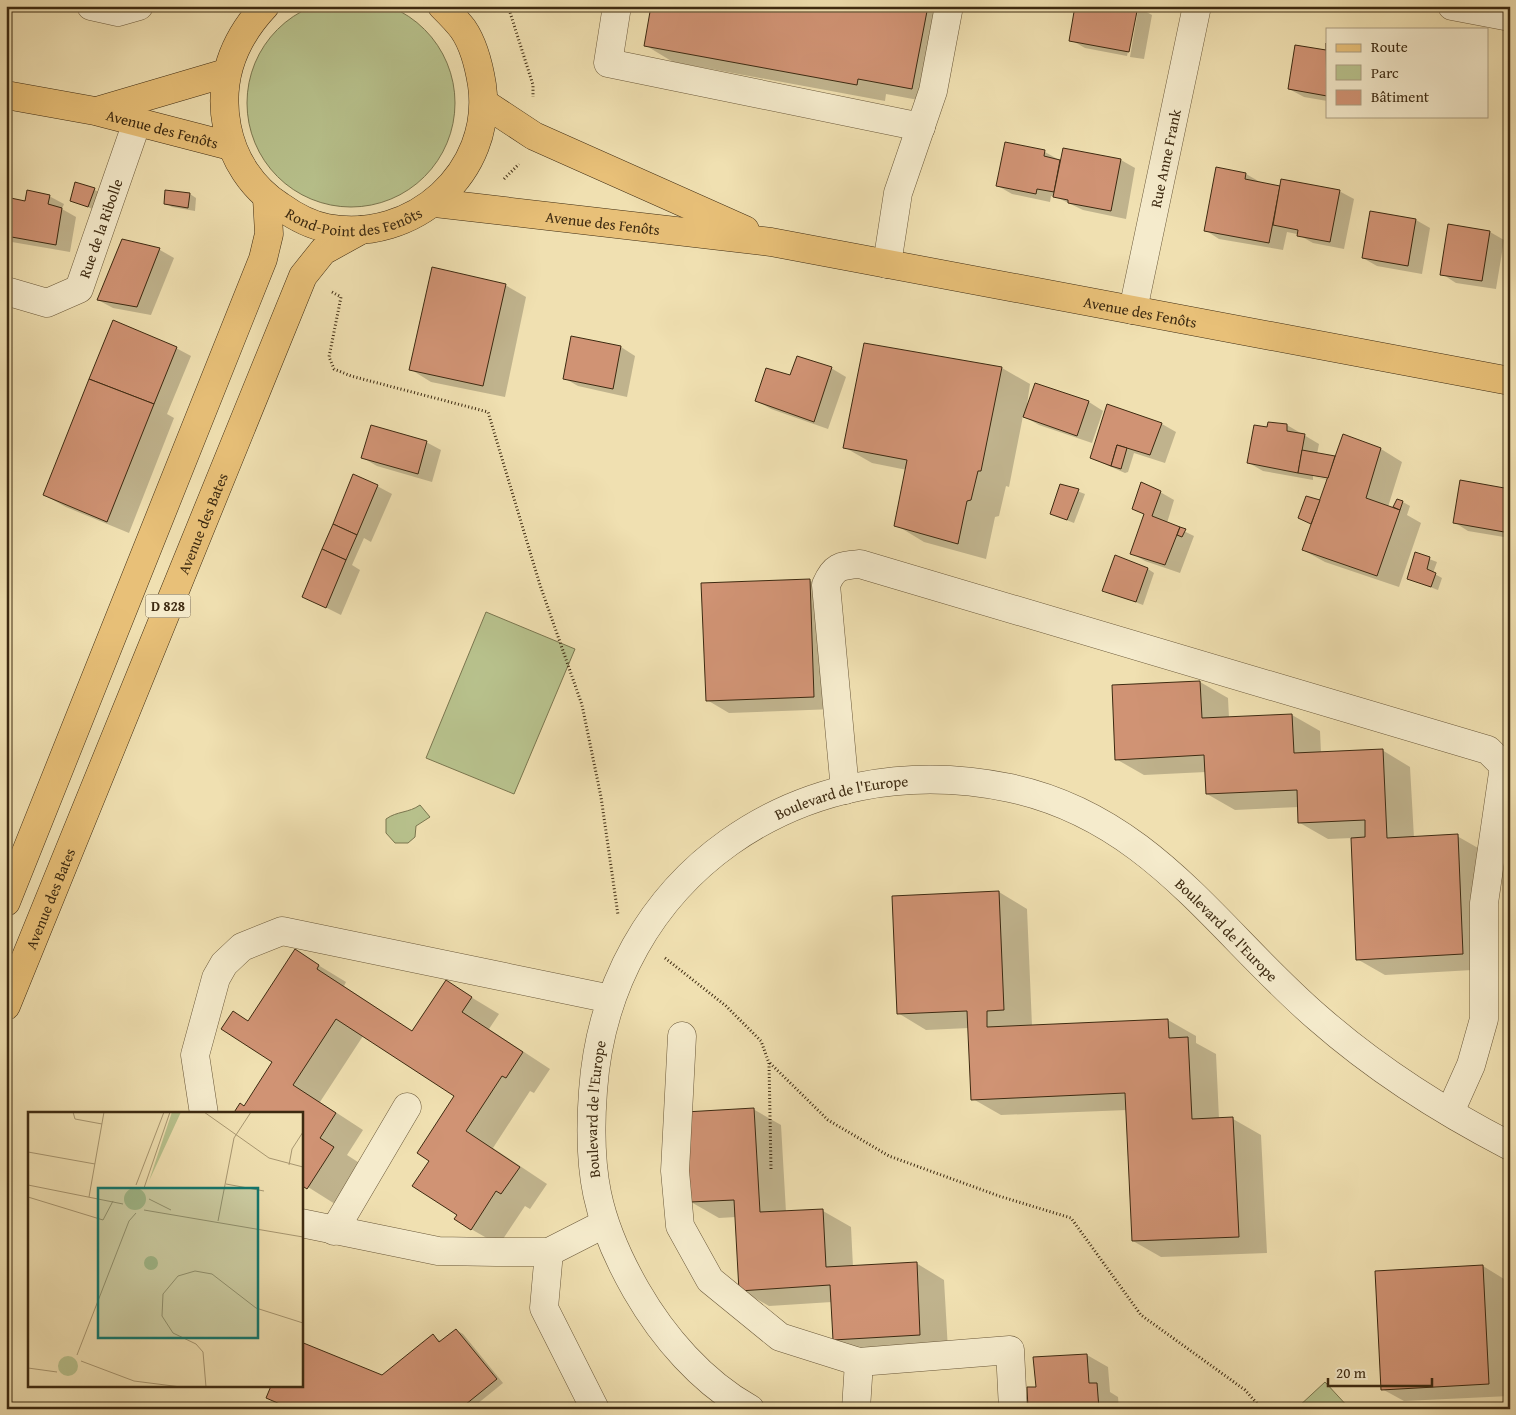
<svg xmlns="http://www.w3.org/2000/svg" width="1516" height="1415" viewBox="0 0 1516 1415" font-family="'Gentium Book Plus',serif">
  <rect width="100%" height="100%" fill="#f0e0b1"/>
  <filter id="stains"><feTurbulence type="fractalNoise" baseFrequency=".004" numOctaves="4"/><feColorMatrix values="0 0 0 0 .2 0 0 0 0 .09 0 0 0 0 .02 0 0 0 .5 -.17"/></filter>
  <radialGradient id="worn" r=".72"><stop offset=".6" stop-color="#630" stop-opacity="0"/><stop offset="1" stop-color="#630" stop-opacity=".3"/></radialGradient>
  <g fill="#b8c28d" stroke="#7a764f">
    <circle cx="351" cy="103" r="104"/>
    <polygon points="486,612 575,649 514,794 426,758"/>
    <path d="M420,805L430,817L416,826L415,837L408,843H395L386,833V819C397,811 409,813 420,805Z"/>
    <polygon points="1325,1382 1350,1409 1297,1408"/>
  </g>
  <g fill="#0003" fill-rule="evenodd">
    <polygon points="653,6 958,6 940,104 886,94 885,101 673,62 645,45"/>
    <polygon points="1137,7 1152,15 1144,59 1130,57 1138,10 1136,10 1127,56 1085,48 1071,40"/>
    <polygon points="1296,46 1327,52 1327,47 1327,101 1304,97 1289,89"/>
    <polygon points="1006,144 1045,152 1061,161 1064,150 1121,160 1135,168 1126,219 1083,210 1056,197 1051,196 1050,202 1012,194 998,186"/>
    <polygon points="1217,169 1246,174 1260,182 1281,188 1339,191 1354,199 1344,249 1313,243 1297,234 1287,232 1283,250 1219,239 1205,230"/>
    <polygon points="76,183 102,193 95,210 71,200"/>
    <polygon points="190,194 196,198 195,211 172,207 165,203"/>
    <polygon points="49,196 64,204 62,209 76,217 70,252 6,241 6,199 26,202"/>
    <polygon points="1416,220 1430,228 1422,274 1377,266 1363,258"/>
    <polygon points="1490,232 1504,240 1496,289 1456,283 1442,274"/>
    <polygon points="122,241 160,250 174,258 151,315 113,308 98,300"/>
    <polygon points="505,285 526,297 505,397 431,382 410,369"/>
    <polygon points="572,337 621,347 635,356 627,397 578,386 564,378"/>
    <polygon points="865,345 1002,368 1030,384 1026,412 1035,385 1089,402 1103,411 1092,443 1039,425 1023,416 1009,487 1006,486 999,516 995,517 986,559 924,542 896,525 907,470 872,463 844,447"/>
    <polygon points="176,348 191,356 167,414 174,418 129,533 66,507 44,495"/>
    <polygon points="831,368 846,377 828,429 771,409 757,401 791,377"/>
    <polygon points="1108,405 1162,424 1176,432 1165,463 1134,453 1128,472 1125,473 1091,458"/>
    <path d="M1287,425L1319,444L1317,454L1336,458L1344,436L1381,449L1402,462L1388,507L1394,509L1397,500L1403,502L1410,506L1407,515L1421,523L1399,587L1325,562L1303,550L1312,524L1299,518L1320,502L1328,480L1313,477V480L1263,471L1249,463L1268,429ZM1313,474L1334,478L1333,480L1313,477Z"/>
    <polygon points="426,442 441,450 432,482 377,466 363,458"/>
    <polygon points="1061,485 1085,494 1074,523 1051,514"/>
    <polygon points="377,486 392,494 371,542 364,538 352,565 360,570 341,615 303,596"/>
    <polygon points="1510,491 1510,538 1468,531 1454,522"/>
    <polygon points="1160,492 1174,500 1167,523 1194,536 1180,573 1145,561 1131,553 1145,515 1133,508"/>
    <polygon points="1416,554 1437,562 1433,573 1442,578 1438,590 1408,579"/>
    <polygon points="1148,569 1154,573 1143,605 1104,590"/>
    <polygon points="809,580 831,592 835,709 729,713 707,700"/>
    <polygon points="1200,682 1228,698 1229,718 1292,715 1320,731 1321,753 1382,750 1410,767 1414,838 1457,836 1485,852 1490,969 1385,975 1357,959 1352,838 1328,839 1300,823 1299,807 1235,810 1207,794 1206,772 1144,775 1116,759"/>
    <polygon points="999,892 1027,909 1032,1026 1168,1020 1196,1036 1196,1043 1216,1054 1219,1119 1233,1119 1261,1135 1267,1253 1161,1257 1133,1241 1127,1110 1001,1115 973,1099 969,1028 926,1030 898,1013"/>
    <polygon points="295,951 346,982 344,986 413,1032 446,982 499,1014 489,1029 550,1069 534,1093 530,1091 493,1148 547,1184 530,1209 525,1206 499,1245 471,1229 459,1214 431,1160 456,1096 363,1036 320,1102 363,1130 347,1155 361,1164 335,1204 308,1187 301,1114 245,1107 274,1062 249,1022"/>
    <polygon points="753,1109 781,1125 786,1212 823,1211 851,1227 853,1267 916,1263 944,1280 948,1350 862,1355 834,1339 832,1302 769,1306 741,1290 736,1217 719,1218 691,1202"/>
    <polygon points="1483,1266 1504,1279 1510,1396 1404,1401 1382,1389"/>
    <polygon points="456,1330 463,1334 503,1383 471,1409 287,1409 301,1386 383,1377 433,1336 442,1342"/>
    <polygon points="1087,1355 1108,1367 1110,1392 1118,1397 1119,1409 1030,1409 1037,1388"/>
  </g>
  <g fill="#d09374" stroke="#3d2a11">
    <polygon points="651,6 928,6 912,89 858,79 857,85 644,46"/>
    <polygon points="1075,6 1138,6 1129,52 1069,41"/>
    <polygon points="1326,43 1327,96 1288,89 1295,45 1326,50"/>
    <polygon points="1005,142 1045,150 1044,156 1060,160 1054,192 1037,189 1036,194 996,186"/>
    <polygon points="1063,148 1121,159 1111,211 1068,203 1068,200 1053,197"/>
    <polygon points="1216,167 1246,173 1245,179 1280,186 1269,243 1204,231"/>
    <polygon points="1281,179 1340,190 1330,242 1297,236 1298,230 1273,225"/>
    <polygon points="75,182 95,188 88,207 70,201"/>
    <polygon points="27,190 50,195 48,204 62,208 56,245 6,236 6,197 25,201"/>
    <polygon points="165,190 190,193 188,208 164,204"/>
    <polygon points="1370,211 1416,219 1408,266 1362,258"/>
    <polygon points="1448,224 1490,231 1482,281 1440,275"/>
    <polygon points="122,239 160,248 137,307 97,300"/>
    <polygon points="432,267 506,284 483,386 409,370"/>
    <polygon points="113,320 177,347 154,404 89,379"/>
    <polygon points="571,336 621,346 613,389 563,379"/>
    <polygon points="864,343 1002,367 981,471 978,471 971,500 967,501 958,544 894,526 907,460 843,448"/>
    <polygon points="797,356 832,367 814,422 755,401 766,368 790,375"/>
    <polygon points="89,379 154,404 107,522 43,495"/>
    <polygon points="1035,383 1089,401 1077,436 1023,417"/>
    <polygon points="1107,404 1162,423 1150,455 1117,445 1111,466 1090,458"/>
    <polygon points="1268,422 1287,424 1287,431 1305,434 1298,473 1247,463 1254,425 1267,427"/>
    <polygon points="371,425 427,441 418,474 361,458"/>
    <polygon points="1343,434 1381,448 1366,498 1400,510 1377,576 1302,550"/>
    <polygon points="1117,445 1127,448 1121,469 1111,466"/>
    <polygon points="1302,450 1335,456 1328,478 1298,473"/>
    <polygon points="353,474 378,485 357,535 333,524"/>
    <polygon points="1460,480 1510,489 1510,533 1453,523"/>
    <polygon points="1141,482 1161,491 1152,516 1180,527 1165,565 1130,554 1144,514 1132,509"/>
    <polygon points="1060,484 1079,489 1067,520 1050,514"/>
    <polygon points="1306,496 1320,500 1311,524 1298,518"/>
    <polygon points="1397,499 1403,501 1400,510 1393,507"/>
    <polygon points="333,524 357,535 346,560 322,549"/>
    <polygon points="1180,527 1186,529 1182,537 1177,535"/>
    <polygon points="322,549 346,560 326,608 302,597"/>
    <polygon points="1415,552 1430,557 1427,569 1436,573 1431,587 1407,579"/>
    <polygon points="1115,555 1148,568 1136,602 1102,591"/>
    <polygon points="810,579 814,697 706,701 701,583"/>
    <polygon points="1200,681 1202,718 1292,714 1294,753 1383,749 1387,838 1458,834 1463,954 1356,960 1351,838 1365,837 1365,820 1298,823 1297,790 1206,794 1204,755 1115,760 1112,685"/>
    <polygon points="999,891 1004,1010 987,1011 987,1027 1168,1019 1169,1038 1188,1037 1192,1119 1233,1117 1239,1237 1132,1241 1125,1093 971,1100 967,1011 897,1014 892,896"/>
    <polygon points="295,949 319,965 317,969 412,1031 446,980 472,997 462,1012 523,1052 506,1078 502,1076 466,1131 520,1167 501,1194 496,1191 471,1230 454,1219 457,1215 412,1186 429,1161 417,1153 454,1096 336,1019 293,1085 336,1113 320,1138 334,1147 307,1189 301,1185 301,1114 233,1114 240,1103 244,1106 272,1062 221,1029 233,1011 248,1021"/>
    <polygon points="754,1108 760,1212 823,1209 826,1267 917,1262 920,1335 833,1340 830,1285 739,1291 734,1200 690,1202 685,1112"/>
    <polygon points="1483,1265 1489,1384 1381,1390 1375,1271"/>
    <polygon points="456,1329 497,1379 460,1409 286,1409 287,1407 266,1398 271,1386 301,1386 301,1342 382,1375 433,1334 439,1342"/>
    <polygon points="1087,1354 1089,1383 1097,1383 1099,1409 1028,1409 1027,1387 1036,1387 1033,1357"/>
  </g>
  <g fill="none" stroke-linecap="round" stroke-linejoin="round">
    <g stroke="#6a5839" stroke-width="29">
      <g id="minor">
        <polyline points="91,6 118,12 139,6"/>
        <polyline points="617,6 608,63 921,127"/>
        <polyline points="1452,6 1510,17"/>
        <polyline points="887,264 898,193 933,91 949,6"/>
        <path id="s1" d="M6,291L47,303L79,289L137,122"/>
        <path id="s2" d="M1133,310L1197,6"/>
        <path d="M845,790L826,585C834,566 840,566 860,564L1488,750L1504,766L1484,903V1019L1471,1065L1450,1112"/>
        <polyline points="682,1036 675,1171 680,1226 710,1280 780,1337 859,1362 1010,1350 1013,1409"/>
        <polyline points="204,1114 195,1055 216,978 224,964 242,947 282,931 611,999"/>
        <polyline points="301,1223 438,1251 496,1252 549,1252 604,1224"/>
        <polyline points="334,1231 407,1107"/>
        <polyline points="549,1252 544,1308 595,1409"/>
        <path id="s3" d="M750,1409C702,1382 663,1337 636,1290C596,1220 587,1171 593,1091C608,875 803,744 1010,788C1151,818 1217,931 1318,1018C1375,1068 1442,1111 1510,1146"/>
        <polyline points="856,1409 859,1362"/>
      </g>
    </g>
    <g stroke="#3d2a11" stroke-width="29">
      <g id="major">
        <path id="s4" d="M265,6C233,40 218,81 227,127C233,159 252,188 280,206C294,216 310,225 327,228C413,244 494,172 482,85C479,66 474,45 463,29C457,21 449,13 442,6"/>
        <path id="s5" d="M6,95L95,111L230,146"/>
        <polyline points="484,103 534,136 745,230"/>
        <polyline points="97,111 226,73"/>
        <path id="s6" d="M435,203L771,242L1510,381"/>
        <polyline points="6,902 263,259 269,234 267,198"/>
        <path id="s7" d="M6,1006L303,276L323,251L361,230"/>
      </g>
    </g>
    <g stroke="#3d2a11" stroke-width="3" stroke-dasharray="1 2.5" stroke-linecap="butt">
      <polyline points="508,6 533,85 533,97"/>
      <polyline points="504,179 519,164"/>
      <polyline points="332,292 341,297 329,357 334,369 351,376 488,412 540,585 582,705 601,797 618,915"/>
      <polyline points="665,958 726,1006 761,1041 769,1063 771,1169"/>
      <polyline points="770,1063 828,1120 889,1156 999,1196 1071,1218 1141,1315 1245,1390 1262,1409"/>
    </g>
    <use href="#minor" stroke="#f5ebcc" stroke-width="28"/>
    <use href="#major" stroke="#e8c078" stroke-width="28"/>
  </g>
  <g text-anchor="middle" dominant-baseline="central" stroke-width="4.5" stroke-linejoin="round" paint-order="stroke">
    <rect fill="#f5ebcc" stroke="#746449" stroke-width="1" x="145.5" y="594.5" width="45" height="23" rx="4"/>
    <g font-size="14" font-weight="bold" fill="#3d2a11">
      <text x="168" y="606">D 828</text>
    </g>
    <g font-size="15" fill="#3d2a11" stroke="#f5ebcc">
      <text stroke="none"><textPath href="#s5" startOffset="160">Avenue des Fenôts</textPath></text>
      <text stroke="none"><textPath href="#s2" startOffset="155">Rue Anne Frank</textPath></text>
      <text stroke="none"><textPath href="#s4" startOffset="309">Rond-Point des Fenôts</textPath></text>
      <text stroke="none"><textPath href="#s6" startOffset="169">Avenue des Fenôts</textPath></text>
      <text stroke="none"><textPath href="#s1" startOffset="142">Rue de la Ribolle</textPath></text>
      <text stroke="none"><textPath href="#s6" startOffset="714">Avenue des Fenôts</textPath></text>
      <text stroke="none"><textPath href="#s7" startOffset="521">Avenue des Bates</textPath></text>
      <text stroke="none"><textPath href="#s3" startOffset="790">Boulevard de l'Europe</textPath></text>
      <text stroke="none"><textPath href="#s7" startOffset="116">Avenue des Bates</textPath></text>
      <text stroke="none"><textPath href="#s3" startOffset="1225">Boulevard de l'Europe</textPath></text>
      <text stroke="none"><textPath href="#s3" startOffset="356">Boulevard de l'Europe</textPath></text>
    </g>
  </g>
  <g transform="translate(28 1112)">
    <rect width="275" height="275" fill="#f0e0b1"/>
    <path d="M144,0H153L121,69ZM96 87a11 11 0 1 1 22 0a11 11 0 1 1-22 0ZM116 151a7 7 0 1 1 14 0a7 7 0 1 1-14 0ZM30 254a10 10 0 1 1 20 0a10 10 0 1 1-20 0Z" fill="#b8c28d"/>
    <path fill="none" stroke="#a89771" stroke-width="1" d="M45,0L47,7L74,12M176,0L241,46L275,55M0,40L67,52M261,53L264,37L275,20M198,72L236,79M0,73L95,92M108,73L136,0M116,76L142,0M0,85L75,108L85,89M61,85L76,0M121,87L143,98M116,98L275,125M190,109L206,26L223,0M49,243L101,109L108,101M53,249L106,269L153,275M0,256L29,260M178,275L175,240L168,232L145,221L134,204L135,182L150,164L167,159L184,162L228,196L275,211"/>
    <path fill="#0f766e" fill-opacity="0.15" stroke="#0f766e" stroke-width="2.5" d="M70,76H230V226H70Z"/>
    <rect width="275" height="275" fill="none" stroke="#3d2a11" stroke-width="2.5"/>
  </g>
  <rect width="1516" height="1415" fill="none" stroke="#f0e0b1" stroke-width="25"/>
  <rect x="8" y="8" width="1501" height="1400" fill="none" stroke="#3d2a11" stroke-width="2.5"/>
  <rect x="12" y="12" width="1491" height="1390" fill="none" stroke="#3d2a11"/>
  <rect x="1326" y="28" width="162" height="90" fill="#f5ebcc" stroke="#ab9e81"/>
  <rect x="1336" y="44" width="25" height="8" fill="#e8c078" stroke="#ab9e81"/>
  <text x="1371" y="52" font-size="15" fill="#3d2a11">Route</text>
  <rect x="1336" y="65" width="25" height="15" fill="#b8c28d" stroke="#ab9e81"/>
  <text x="1371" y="78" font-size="15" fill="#3d2a11">Parc</text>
  <rect x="1336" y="90" width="25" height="15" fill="#d09374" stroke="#ab9e81"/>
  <text x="1371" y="102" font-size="15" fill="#3d2a11">Bâtiment</text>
  <path d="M1328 1378v8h104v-8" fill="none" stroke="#3d2a11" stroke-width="2.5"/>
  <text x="1336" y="1378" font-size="15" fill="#3d2a11" stroke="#f5ebcc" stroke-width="4" paint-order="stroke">20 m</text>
  <rect width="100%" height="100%" filter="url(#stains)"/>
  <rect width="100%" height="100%" fill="url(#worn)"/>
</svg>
